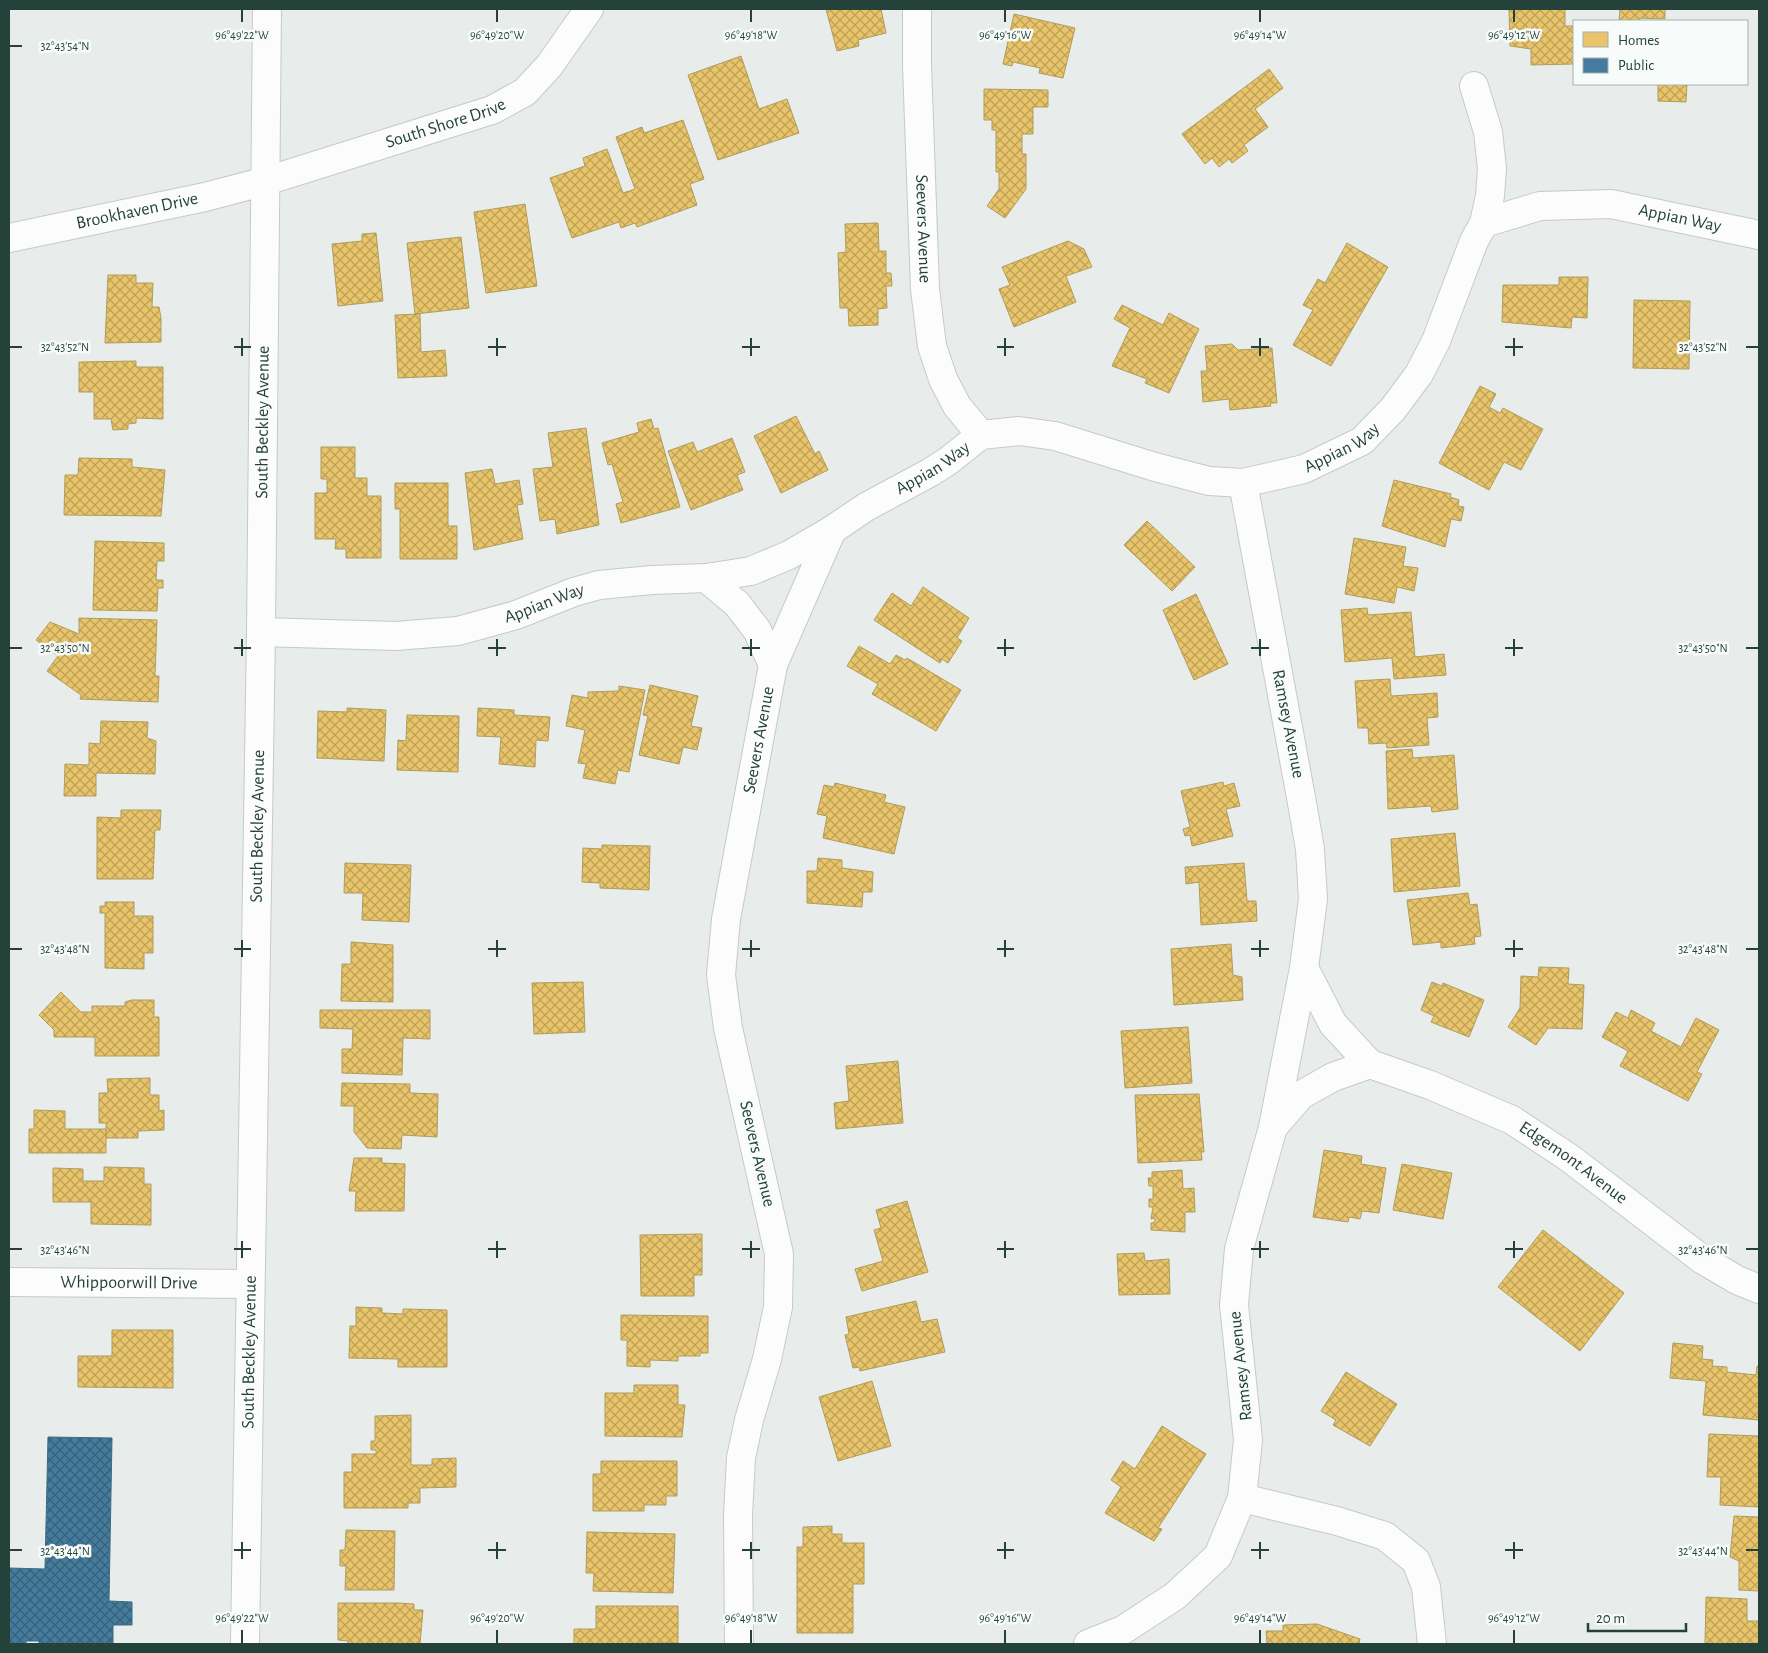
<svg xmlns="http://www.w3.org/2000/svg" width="1768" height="1653" viewBox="0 0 1768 1653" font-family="'Alegreya Sans',sans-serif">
  <defs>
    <pattern id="homes-cross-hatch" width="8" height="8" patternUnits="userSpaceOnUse" patternTransform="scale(1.25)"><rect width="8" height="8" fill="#e9c46a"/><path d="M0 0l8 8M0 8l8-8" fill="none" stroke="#bda158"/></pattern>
    <pattern id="public-cross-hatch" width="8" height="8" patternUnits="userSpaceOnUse" patternTransform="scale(1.25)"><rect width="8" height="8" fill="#457b9d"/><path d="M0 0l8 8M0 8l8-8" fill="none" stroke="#36617a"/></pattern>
  </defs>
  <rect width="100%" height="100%" fill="#e8edeb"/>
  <g fill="url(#homes-cross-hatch)" stroke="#ae9d5c">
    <polygon points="826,9 881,9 886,33 858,40 859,46 837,51"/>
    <polygon points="1509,9 1565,9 1565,26 1574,26 1574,64 1531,65 1531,49 1510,46"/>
    <polygon points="1620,9 1665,9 1665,19 1640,18 1640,21 1619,21"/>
    <polygon points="1014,14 1075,28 1063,78 1039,73 1040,68 1013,62 1012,66 1003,64"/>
    <polygon points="741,56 759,109 787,99 799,133 718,160 688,75"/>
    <polygon points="1269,69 1283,88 1255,109 1268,127 1244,145 1248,151 1232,163 1229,159 1219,167 1212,158 1205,164 1182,134"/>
    <polygon points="1658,84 1687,84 1686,102 1658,101"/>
    <polygon points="984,89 1048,90 1048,107 1033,107 1033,134 1022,134 1022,154 1026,154 1026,189 1005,218 987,206 999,189 999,172 996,172 996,130 992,130 992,120 984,120"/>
    <polygon points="683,120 704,179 690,184 697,205 637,227 635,223 621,228 619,222 572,238 550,178 585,166 583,158 607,149 623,193 635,189 616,137 642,127 644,133"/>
    <polygon points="525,204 537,286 486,293 474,212"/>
    <polygon points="878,223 879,251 886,251 886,273 891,273 892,286 886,286 887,308 878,309 878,325 849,326 848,308 840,308 838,253 846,252 845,224"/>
    <polygon points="376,233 383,301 338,306 332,244 362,241 362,234"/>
    <polygon points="461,237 469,308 415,314 407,243"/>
    <polygon points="1068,241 1084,249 1092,267 1066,276 1076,302 1014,327 999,289 1010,285 1002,267"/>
    <polygon points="1347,243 1388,267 1331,366 1293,345 1313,310 1303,305 1318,279 1325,283"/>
    <polygon points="108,275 136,275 136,283 153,283 152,307 159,307 161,318 161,342 105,343"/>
    <polygon points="1559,277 1588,277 1587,318 1572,317 1571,328 1502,322 1503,285 1559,285"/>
    <polygon points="1634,300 1690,301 1689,369 1633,368"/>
    <polygon points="1122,305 1163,325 1169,313 1199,329 1169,393 1145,383 1147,379 1112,366 1130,328 1114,319"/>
    <polygon points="420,314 421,352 445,350 447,376 398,378 395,315"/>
    <polygon points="1232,344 1238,350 1272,348 1277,403 1270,403 1271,406 1230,410 1229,399 1203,402 1201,371 1207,371 1205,346"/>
    <polygon points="136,361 136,367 163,367 163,419 136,418 136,423 128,424 128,429 113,430 111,419 94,419 94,392 79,392 79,362"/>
    <polygon points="1480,386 1496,394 1489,407 1500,413 1503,408 1543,429 1521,470 1504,462 1489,490 1439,463"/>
    <polygon points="796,416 815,454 819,451 828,470 781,493 754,436"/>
    <polygon points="651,419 654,429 658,428 680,507 621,523 616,504 623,502 612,464 608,465 602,443 639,432 637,423"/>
    <polygon points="586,428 599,525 557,534 555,519 540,521 533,469 553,467 548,433"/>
    <polygon points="732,438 745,472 737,475 743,490 691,510 668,451 693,442 697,452"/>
    <polygon points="321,447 355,447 355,478 367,478 367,496 381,496 381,558 346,558 346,549 335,549 336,539 315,539 315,493 327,493 327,479 321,479"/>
    <polygon points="79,458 132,459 132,467 165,470 161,516 64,515 65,475 78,475"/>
    <polygon points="492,469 495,484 519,480 523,504 517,505 523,539 474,550 465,473"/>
    <polygon points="1394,480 1451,494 1450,497 1459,500 1458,506 1464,507 1461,521 1451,519 1445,547 1382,526"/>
    <polygon points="395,483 448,483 448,526 457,526 457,559 400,559 400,509 395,509"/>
    <polygon points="1147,521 1195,567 1172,591 1124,545"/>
    <polygon points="1354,538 1406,547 1403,566 1418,568 1414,591 1397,587 1394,603 1345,594"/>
    <polygon points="95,541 164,543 164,561 157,561 156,580 163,580 163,588 158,588 157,611 93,610"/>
    <polygon points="923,587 969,618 957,638 962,641 948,663 942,659 940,663 874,620 892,593 911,606"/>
    <polygon points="1196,594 1228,664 1194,680 1163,610"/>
    <polygon points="1367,608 1368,615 1411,612 1415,657 1444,654 1446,675 1394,679 1392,658 1345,662 1341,610"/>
    <polygon points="79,618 157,620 155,676 159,676 158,702 80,699 81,695 47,671 58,656 36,640 50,622 79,634"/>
    <polygon points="859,646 890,664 896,655 905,660 907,658 961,690 936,731 872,694 878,684 847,666"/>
    <polygon points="1390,679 1391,696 1437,693 1438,717 1427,718 1429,745 1387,748 1386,743 1369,744 1368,728 1358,728 1355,681"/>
    <polygon points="650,685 698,696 691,726 702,728 697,750 683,747 679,764 639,755 648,716 643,715"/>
    <polygon points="619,686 645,690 629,772 618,770 615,784 583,778 586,764 578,763 585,730 566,726 572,695 588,698 588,692 619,691"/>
    <polygon points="347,708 386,710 384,761 317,758 318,711 347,712"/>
    <polygon points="478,708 514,710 514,715 550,717 548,741 536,740 535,767 499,764 501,737 477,736"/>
    <polygon points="407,715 459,716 458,772 397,770 398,740 406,741"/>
    <polygon points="101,721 148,722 147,738 156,741 155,774 96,773 96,796 64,796 65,764 89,765 89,743 100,744"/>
    <polygon points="1412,749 1413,758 1454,755 1458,809 1432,812 1431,806 1388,809 1386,751"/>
    <polygon points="1223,782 1224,786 1234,783 1240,806 1226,809 1233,836 1192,846 1190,835 1185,836 1183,829 1190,827 1181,791"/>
    <polygon points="835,783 886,795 884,802 905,807 894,854 823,838 827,816 817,814 824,785 834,787"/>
    <polygon points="121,810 161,810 160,830 155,830 153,879 97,879 97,817 121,818"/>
    <polygon points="1455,833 1460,886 1394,892 1391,839"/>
    <polygon points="602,845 650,846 649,890 600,888 600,883 582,882 583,848 602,849"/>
    <polygon points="818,858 842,860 842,868 873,872 872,892 863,892 862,907 807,903 807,871 817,871"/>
    <polygon points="345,863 411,865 409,922 362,920 363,893 344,893"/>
    <polygon points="1244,863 1247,901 1256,901 1257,921 1201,925 1199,882 1186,884 1185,867"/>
    <polygon points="1468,893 1470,905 1477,904 1481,936 1474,937 1475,944 1441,948 1441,942 1413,945 1407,900"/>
    <polygon points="105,902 134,902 134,916 153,916 153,953 144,953 144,969 105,968 105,913 100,913 100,906 105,906"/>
    <polygon points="351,942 393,945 393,1002 341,1001 342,964 351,964"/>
    <polygon points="1231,944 1233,975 1242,977 1243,1000 1174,1005 1171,949"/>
    <polygon points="1539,967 1569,968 1568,984 1584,985 1582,1029 1548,1028 1536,1045 1508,1027 1520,1008 1521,976 1538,977"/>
    <polygon points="583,982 585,1032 534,1034 532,983"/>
    <polygon points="1432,982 1442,986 1443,983 1484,1000 1469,1037 1431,1022 1434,1016 1421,1010"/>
    <polygon points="61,992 81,1012 92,1012 92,1006 125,1006 125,1002 132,1000 154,1000 154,1017 159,1017 159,1056 95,1056 95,1037 54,1037 54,1030 39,1015"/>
    <polygon points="320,1010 430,1010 430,1039 403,1038 402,1075 342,1073 342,1049 352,1049 353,1029 320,1028"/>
    <polygon points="1631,1010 1655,1023 1651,1031 1681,1047 1696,1018 1719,1030 1697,1072 1702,1074 1688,1101 1620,1066 1628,1051 1602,1037 1616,1012 1628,1018"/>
    <polygon points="1188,1027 1192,1083 1125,1088 1121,1031"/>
    <polygon points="898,1061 903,1123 836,1129 834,1103 849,1101 846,1066"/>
    <polygon points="150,1078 150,1095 159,1095 159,1111 164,1110 164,1130 138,1131 138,1138 106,1138 106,1123 99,1123 99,1093 108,1093 107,1079"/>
    <polygon points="342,1083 410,1084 410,1093 438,1094 437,1137 402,1135 401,1149 367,1148 354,1132 354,1106 341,1106"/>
    <polygon points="1199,1094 1204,1152 1201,1152 1202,1160 1138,1163 1135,1095"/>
    <polygon points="34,1110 65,1111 65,1129 106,1129 106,1153 29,1153 29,1129 34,1129"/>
    <polygon points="1324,1150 1362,1156 1361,1164 1386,1168 1379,1213 1362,1211 1360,1219 1349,1217 1348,1222 1313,1217"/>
    <polygon points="354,1158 382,1158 382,1163 405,1164 404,1211 355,1211 356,1191 349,1191"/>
    <polygon points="1402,1164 1452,1173 1443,1219 1393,1210"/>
    <polygon points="104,1167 144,1168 144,1184 151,1184 151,1225 91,1224 91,1202 53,1202 53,1168 83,1169 83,1181 104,1181"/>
    <polygon points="1182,1170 1183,1189 1194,1188 1195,1212 1185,1212 1185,1232 1151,1230 1151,1223 1155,1222 1155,1218 1151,1219 1153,1207 1149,1207 1149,1199 1153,1199 1153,1186 1149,1186 1148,1178 1152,1178 1152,1172"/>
    <polygon points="907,1201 928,1272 862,1291 855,1269 883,1261 874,1230 881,1228 876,1210"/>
    <polygon points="1543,1230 1624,1293 1580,1351 1498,1287"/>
    <polygon points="702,1234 702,1275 694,1275 694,1296 641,1296 640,1235"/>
    <polygon points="1144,1253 1145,1261 1169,1259 1170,1294 1119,1295 1117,1254"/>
    <polygon points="916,1301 921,1322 937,1319 945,1352 860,1371 859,1367 853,1368 845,1335 849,1334 846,1317"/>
    <polygon points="356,1307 382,1308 382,1313 403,1314 403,1309 447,1310 447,1367 398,1367 398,1359 349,1358 350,1326 356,1326"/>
    <polygon points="621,1315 708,1316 708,1353 700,1353 700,1356 678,1356 678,1361 650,1360 650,1367 627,1366 627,1340 621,1340"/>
    <polygon points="112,1330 173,1330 173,1388 78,1387 78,1356 112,1356"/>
    <polygon points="1673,1343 1703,1346 1702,1359 1713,1360 1712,1366 1727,1367 1727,1372 1756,1375 1757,1366 1759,1366 1759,1420 1703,1415 1706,1381 1670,1378"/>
    <polygon points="1346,1372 1397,1404 1370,1446 1333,1425 1336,1420 1321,1411"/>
    <polygon points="872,1381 891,1446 838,1461 819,1397"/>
    <polygon points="634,1385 678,1385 678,1405 685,1405 682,1437 605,1436 605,1393 634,1393"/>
    <polygon points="411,1415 411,1465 432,1465 432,1459 456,1458 456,1487 420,1488 420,1503 408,1503 408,1508 344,1508 344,1472 352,1472 352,1454 376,1454 376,1450 371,1450 371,1441 375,1441 375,1416"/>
    <polygon points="1162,1426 1206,1454 1158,1528 1162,1529 1154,1541 1105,1513 1121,1487 1111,1480 1123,1461 1135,1469"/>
    <polygon points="1709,1434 1759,1436 1759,1507 1720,1505 1721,1477 1707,1477"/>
    <polygon points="601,1461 677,1461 677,1496 666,1496 666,1505 644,1505 644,1511 593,1511 593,1474 601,1474"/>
    <polygon points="1734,1516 1759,1517 1759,1591 1739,1590 1739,1561 1730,1557"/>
    <polygon points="832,1526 832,1534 842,1534 842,1543 864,1543 864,1584 853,1584 853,1633 797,1633 797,1547 803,1547 803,1527"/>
    <polygon points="346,1530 395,1531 394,1590 345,1590 346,1566 340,1566 340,1550 345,1550"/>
    <polygon points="587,1532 675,1534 673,1593 593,1591 594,1573 586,1573"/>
    <polygon points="1706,1597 1747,1599 1747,1621 1759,1621 1759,1644 1705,1644"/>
    <polygon points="338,1603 399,1603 414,1604 414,1610 423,1610 420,1644 348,1644 348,1641 338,1640"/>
    <polygon points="596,1606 678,1606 678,1643 574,1644 574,1629 596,1629"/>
    <polygon points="1317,1624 1360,1639 1359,1644 1267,1644 1266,1631 1283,1631 1283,1625"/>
  </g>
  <polygon fill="url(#public-cross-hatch)" stroke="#3b6a7f" points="48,1437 112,1438 109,1601 132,1602 132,1625 113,1625 113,1644 39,1644 39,1641 26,1641 26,1644 9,1644 9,1568 45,1569"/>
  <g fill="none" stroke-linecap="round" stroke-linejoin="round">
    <g stroke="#c5cac8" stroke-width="30">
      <g id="minor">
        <path id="s1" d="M917,9V65L925,289L932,346L943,379L957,406L981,435"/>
        <path id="s2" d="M1484,223L1540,206L1611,204L1759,235"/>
        <path id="s3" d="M9,238L205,197L266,181L492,110L525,92L549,66L589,9"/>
        <polyline points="706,578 737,604 757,630 773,665"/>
        <path id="s4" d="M261,632L396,636L458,631L516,615L574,592L599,585L652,580L706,578L751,571L789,555L832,530L866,507L931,472L948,461L981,435L1019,431L1055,436L1155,467L1209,481L1243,483L1304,469L1362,441L1393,409L1419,374L1436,341L1474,241L1484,223L1490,196L1492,168L1488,132L1474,86"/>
        <path id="s5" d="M1304,968L1333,1024L1370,1064L1430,1085L1512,1120L1568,1157L1703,1260L1737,1280L1759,1289"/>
        <polyline points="1275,1125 1301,1095 1333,1077 1370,1064"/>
        <path id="s6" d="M9,1282L250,1284"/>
        <polyline points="1242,1498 1337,1521 1385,1536 1416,1561 1426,1587 1432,1644"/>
        <path id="s7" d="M739,1644L738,1515L741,1458L749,1420L767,1359L778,1307L779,1254L728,1028L721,975L726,919L773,665L832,530"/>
        <polyline points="1088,1644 1123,1630 1175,1596 1218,1556 1242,1498 1248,1440 1234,1305 1239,1249 1273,1127 1304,968 1313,899 1310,849 1302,803 1243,483"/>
      </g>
    </g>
    <g stroke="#c5cac8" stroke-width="30">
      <g id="tertiary">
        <path id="s8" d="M245,1644L261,632L267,9"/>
      </g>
    </g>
    <use href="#minor" stroke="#fcfcfc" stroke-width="28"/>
    <use href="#tertiary" stroke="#fcfcfc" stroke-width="28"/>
  </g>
  <path fill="none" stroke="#24423a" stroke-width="2" d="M242,10V22M497,10V22M751,10V22M1005,10V22M1260,10V22M1514,10V22M10,46H22M242,338V356M497,338V356M751,338V356M1005,338V356M1260,338V356M1514,338V356M10,347H22M234,347H251M488,347H506M742,347H760M997,347H1014M1251,347H1269M1505,347H1523M1746,347H1758M242,639V656M497,639V656M751,639V656M1005,639V656M1260,639V656M1514,639V656M10,648H22M234,648H251M488,648H506M742,648H760M997,648H1014M1251,648H1269M1505,648H1523M1746,648H1758M242,940V957M497,940V957M751,940V957M1005,940V957M1260,940V957M1514,940V957M10,949H22M234,949H251M488,949H506M742,949H760M997,949H1014M1251,949H1269M1505,949H1523M1746,949H1758M242,1241V1258M497,1241V1258M751,1241V1258M1005,1241V1258M1260,1241V1258M1514,1241V1258M10,1249H22M234,1249H251M488,1249H506M742,1249H760M997,1249H1014M1251,1249H1269M1505,1249H1523M1746,1249H1758M242,1542V1559M497,1542V1559M751,1542V1559M1005,1542V1559M1260,1542V1559M1514,1542V1559M10,1550H22M234,1550H251M488,1550H506M742,1550H760M997,1550H1014M1251,1550H1269M1505,1550H1523M1746,1550H1758M242,1630V1643M497,1630V1643M751,1630V1643M1005,1630V1643M1260,1630V1643M1514,1630V1643"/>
  <g text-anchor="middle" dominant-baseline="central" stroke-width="5" stroke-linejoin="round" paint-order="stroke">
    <g font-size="18" fill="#24423a" stroke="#f7fbf9">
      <text stroke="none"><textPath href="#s3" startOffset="452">South Shore Drive</textPath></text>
      <text stroke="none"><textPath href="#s3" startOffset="131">Brookhaven Drive</textPath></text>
      <text stroke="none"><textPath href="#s2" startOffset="200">Appian Way</textPath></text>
      <text stroke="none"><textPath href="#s1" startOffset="220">Seevers Avenue</textPath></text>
      <text stroke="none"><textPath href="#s8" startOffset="1222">South Beckley Avenue</textPath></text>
      <text stroke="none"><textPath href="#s4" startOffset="1142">Appian Way</textPath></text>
      <text stroke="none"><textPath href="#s4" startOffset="708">Appian Way</textPath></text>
      <text stroke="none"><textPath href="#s4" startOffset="288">Appian Way</textPath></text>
      <text transform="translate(1288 724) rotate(79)">Ramsey Avenue</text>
      <text stroke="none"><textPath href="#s7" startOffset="918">Seevers Avenue</textPath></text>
      <text stroke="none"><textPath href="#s8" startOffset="818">South Beckley Avenue</textPath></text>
      <text transform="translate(757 1154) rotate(77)">Seevers Avenue</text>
      <text stroke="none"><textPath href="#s5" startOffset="345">Edgemont Avenue</textPath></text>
      <text stroke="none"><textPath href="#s6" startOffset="120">Whippoorwill Drive</textPath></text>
      <text stroke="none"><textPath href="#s8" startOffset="292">South Beckley Avenue</textPath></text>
      <text transform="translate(1241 1366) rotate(-96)">Ramsey Avenue</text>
    </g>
  </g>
  <g font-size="12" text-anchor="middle" fill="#24423a" stroke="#f7fbf9" stroke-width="5" stroke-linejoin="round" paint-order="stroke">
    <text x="242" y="39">96°49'22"W</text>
    <text x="497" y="39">96°49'20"W</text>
    <text x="751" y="39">96°49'18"W</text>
    <text x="1005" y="39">96°49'16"W</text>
    <text x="1260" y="39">96°49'14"W</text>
    <text x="1514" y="39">96°49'12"W</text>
    <text x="65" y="50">32°43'54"N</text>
    <text x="65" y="351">32°43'52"N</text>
    <text x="1703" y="351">32°43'52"N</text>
    <text x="65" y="652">32°43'50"N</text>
    <text x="1703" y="652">32°43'50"N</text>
    <text x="65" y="953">32°43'48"N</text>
    <text x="1703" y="953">32°43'48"N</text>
    <text x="65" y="1254">32°43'46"N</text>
    <text x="1703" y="1254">32°43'46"N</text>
    <text x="65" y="1555">32°43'44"N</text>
    <text x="1703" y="1555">32°43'44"N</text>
    <text x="242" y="1622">96°49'22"W</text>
    <text x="497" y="1622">96°49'20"W</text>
    <text x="751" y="1622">96°49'18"W</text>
    <text x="1005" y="1622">96°49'16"W</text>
    <text x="1260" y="1622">96°49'14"W</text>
    <text x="1514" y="1622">96°49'12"W</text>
  </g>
  <rect width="1768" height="1653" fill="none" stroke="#24423a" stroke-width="20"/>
  <rect x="1573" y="20" width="175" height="65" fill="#f7fbf9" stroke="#a3b1ad"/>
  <rect x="1583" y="32" width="25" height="15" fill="#e9c46a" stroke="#a3b1ad"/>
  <text x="1618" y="45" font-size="15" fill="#24423a">Homes</text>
  <rect x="1583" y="58" width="25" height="15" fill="#457b9d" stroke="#a3b1ad"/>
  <text x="1618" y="70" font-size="15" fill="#24423a">Public</text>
  <path d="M1588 1623v8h98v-8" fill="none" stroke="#24423a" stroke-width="2.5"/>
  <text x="1596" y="1623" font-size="15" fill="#24423a" stroke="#f7fbf9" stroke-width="4" paint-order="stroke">20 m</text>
</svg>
